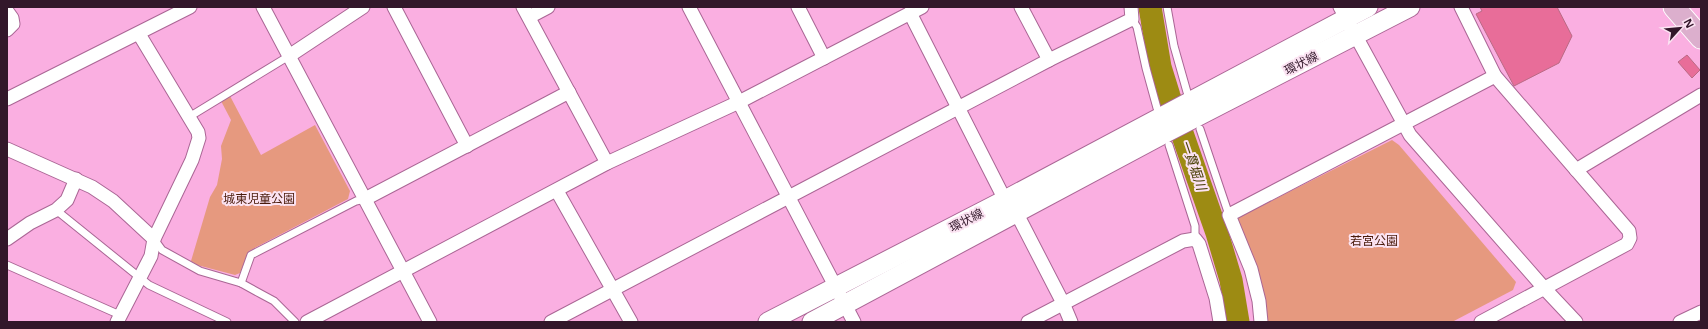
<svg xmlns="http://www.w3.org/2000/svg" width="1708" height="329" viewBox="0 0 1708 329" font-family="'Open Sans','Noto Sans JP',sans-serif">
  <rect width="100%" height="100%" fill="#faafe1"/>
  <g fill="#e6997f">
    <polygon points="230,96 261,155 315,125 350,191 348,199 249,251 240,273 235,275 197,265 191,261 210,197 217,185 222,159 221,146 231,120 221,101"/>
    <polygon points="1392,140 1399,145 1516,282 1513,290 1452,322 1266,322 1235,219"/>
  </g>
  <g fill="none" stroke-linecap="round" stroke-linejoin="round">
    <polyline stroke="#9d8b13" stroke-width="23" points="1150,7 1160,67 1169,96 1217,233 1231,280 1238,322"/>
  </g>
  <g fill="#e86d99" stroke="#ba6a84">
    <polygon points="1480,7 1557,7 1572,36 1559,63 1514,86 1476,14 1482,11"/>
    <polygon points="1687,55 1700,70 1692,78 1678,62"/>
  </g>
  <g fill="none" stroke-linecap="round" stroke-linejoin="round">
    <g stroke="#aa6695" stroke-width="9">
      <g id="lane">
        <polyline points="1167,7 1174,46 1187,92"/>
        <polyline points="1132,19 1137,27 1146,68 1157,108"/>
        <polyline points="189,117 289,56"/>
        <polyline points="1200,129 1229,215"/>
        <polyline points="1169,145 1195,226 1195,239"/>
        <polyline points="56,210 149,285 227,322"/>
        <polyline points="154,239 162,250 200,271 241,283 261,294 274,301 295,322"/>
        <polyline points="7,265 120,315"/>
        <polyline points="241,283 251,255 356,201 365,199"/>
      </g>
    </g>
    <g stroke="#aa6695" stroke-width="15">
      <g id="street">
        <polyline points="263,7 430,322"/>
        <polyline points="394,7 467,146"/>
        <polyline points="523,7 607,163"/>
        <polyline points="689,7 854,322"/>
        <polyline points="798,7 824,58"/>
        <polyline points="1021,7 1049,60"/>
        <polyline points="1340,7 1410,135 1544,288 1576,322"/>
        <polyline points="1461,7 1495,76 1629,231 1630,238 1627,244 1481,322"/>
        <polyline points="7,11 12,18 13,24 7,30"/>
        <polyline points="910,13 1005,200"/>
        <polyline points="529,17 548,7"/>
        <polyline points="289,56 363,7"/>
        <polyline points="7,99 190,7"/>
        <polyline points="7,149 92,187 113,201 154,239"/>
        <polyline points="1576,170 1701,95"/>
        <polyline points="557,191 631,322"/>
        <polyline points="365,199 569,92"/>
        <polyline points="1016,212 1063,303 1071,322"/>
        <polyline points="7,239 30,223 56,210 67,200 76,179"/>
        <polyline points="117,322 151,256 154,239 192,160 199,138 198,132 139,34"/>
        <polyline points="307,322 607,163 739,102 922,7"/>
        <polyline points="551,322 1049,60 1124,23 1132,19 1131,7"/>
        <polyline points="1028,322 1183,241 1195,239 1199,244 1216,298 1220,322"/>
        <polyline points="1261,322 1259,301 1251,269 1229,215 1495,76"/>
        <polyline points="1680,322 1701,312"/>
      </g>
    </g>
    <g stroke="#aa6695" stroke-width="21">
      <g id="secondary">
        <polyline points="768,322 1005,200 1368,7"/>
        <polyline points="812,322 1167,132 1410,7"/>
      </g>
    </g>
    <g stroke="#fff" stroke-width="23">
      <polyline id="primary" points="1674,7 1701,38"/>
    </g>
    <use href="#lane" stroke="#fff" stroke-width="7"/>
    <use href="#street" stroke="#fff" stroke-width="13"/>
    <use href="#secondary" stroke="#fff" stroke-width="19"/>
    <use href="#primary" stroke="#dcafcd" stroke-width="21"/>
  </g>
  <g text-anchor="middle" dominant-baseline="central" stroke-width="4" stroke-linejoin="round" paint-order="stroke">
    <g font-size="12" fill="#32172a" stroke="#fbe3f2">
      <text transform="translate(1301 63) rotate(-27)">環状線</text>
      <text transform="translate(966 220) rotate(-27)">環状線</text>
    </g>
    <g font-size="12" fill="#491a0a" stroke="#fbe3f2">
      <text x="259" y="198">城東児童公園</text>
      <text x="1374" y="240">若宮公園</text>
    </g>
    <g font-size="13" font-style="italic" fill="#453c00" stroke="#fbe3f2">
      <text transform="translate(1194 165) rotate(71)">一貫堀川</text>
    </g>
  </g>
  <rect width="1708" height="329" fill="none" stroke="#32172a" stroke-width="16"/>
  <g transform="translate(1680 28) rotate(63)" stroke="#fbe3f2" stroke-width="3" paint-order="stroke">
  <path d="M0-3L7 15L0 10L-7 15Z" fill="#32172a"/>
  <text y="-6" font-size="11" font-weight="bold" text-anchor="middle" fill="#32172a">N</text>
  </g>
</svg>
